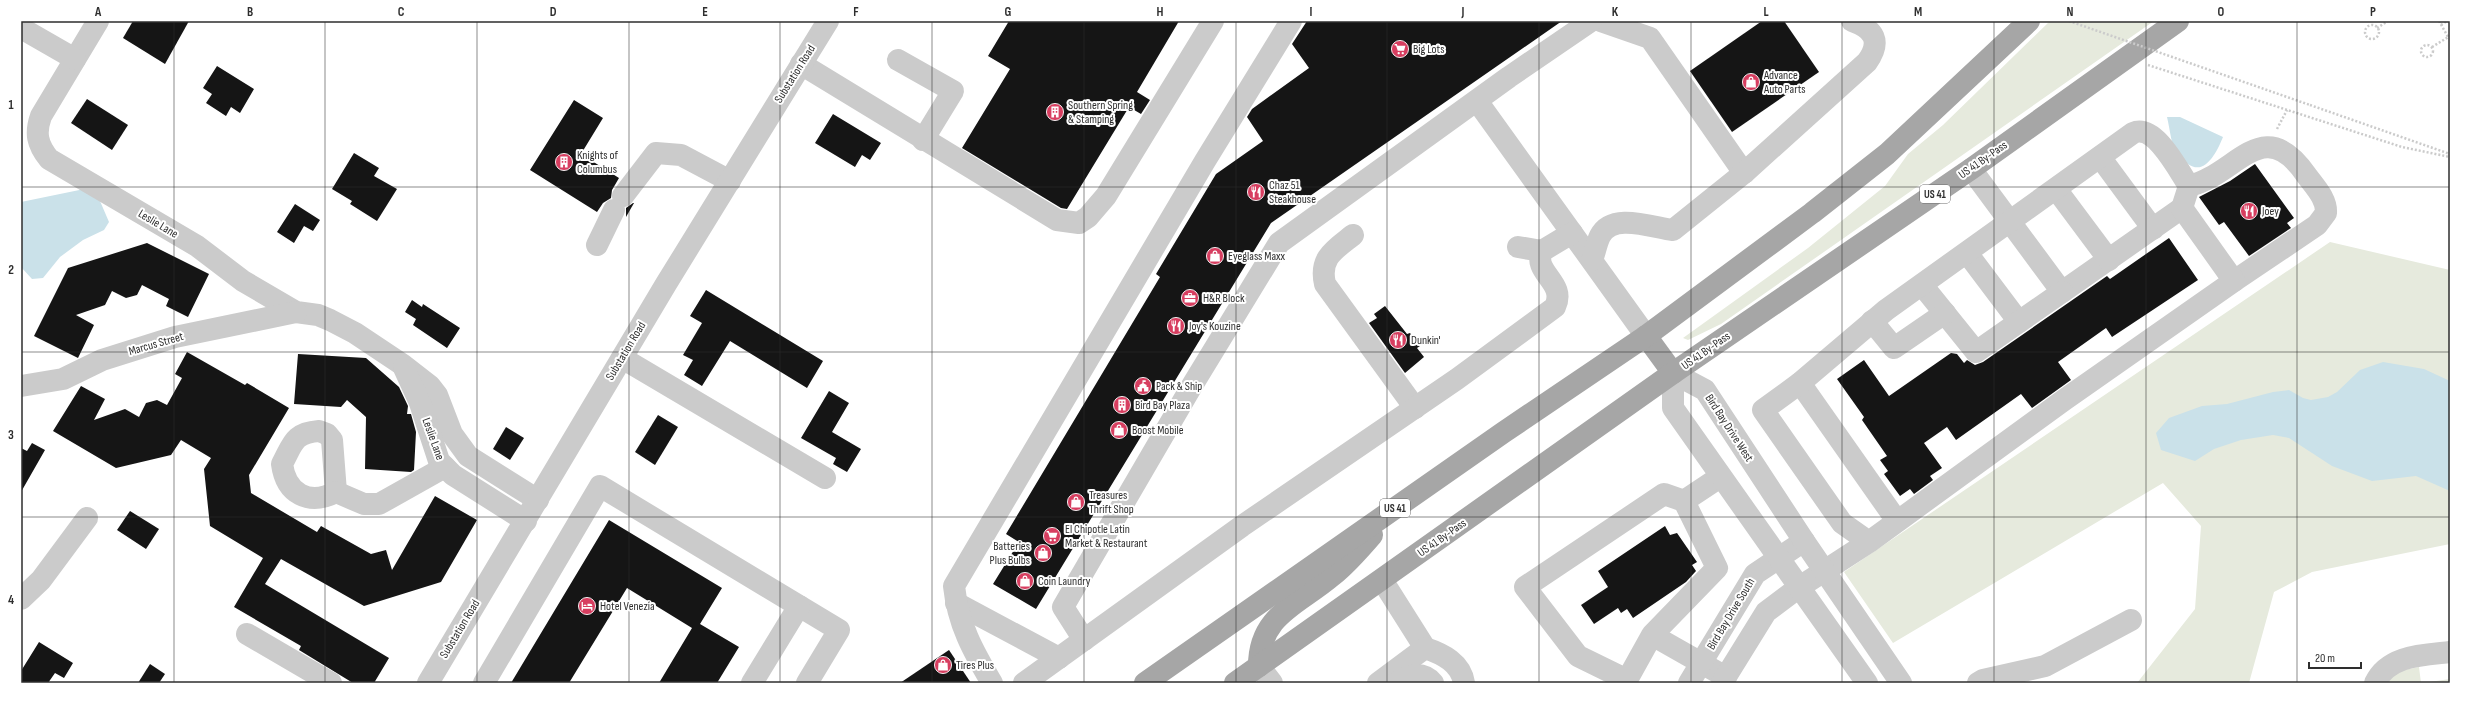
<svg xmlns="http://www.w3.org/2000/svg" width="2471" height="704" viewBox="0 0 2471 704" font-family="'Sofia Sans Condensed',sans-serif">
  <rect width="100%" height="100%" fill="#fff"/>
  <g fill="#e6eadd">
    <polygon points="2050,21 2154,21 1721,324 1688,340 1683,338 1808,248 1885,186 1908,154 1943,125"/>
    <polygon points="2330,242 2450,270 2450,544 2312,572 2274,592 2249,683 2137,683 2195,609 2201,526 2163,483 1893,643 1844,572"/>
    <polygon points="2419,667 2421,683 2386,683 2399,671"/>
    <polygon points="2450,679 2450,683 2422,683"/>
  </g>
  <g fill="#cae1e9">
    <path d="M2167,117H2180L2223,137C2218,149 2206,177 2188,164C2185,162 2180,160 2178,157C2171,146 2170,129 2167,117Z"/>
    <polygon points="94,187 109,222 104,230 83,240 60,257 43,278 32,279 21,267 21,202"/>
    <polygon points="2383,362 2424,369 2450,381 2450,491 2416,476 2372,481 2332,466 2289,438 2273,435 2241,440 2214,449 2195,461 2161,450 2156,433 2169,418 2202,406 2227,404 2273,392 2289,390 2303,398 2311,400 2328,397 2337,392 2360,370"/>
  </g>
  <g fill="#151515">
    <polygon points="133,21 189,21 165,64 123,38"/>
    <polygon points="1009,21 1179,21 1137,92 1150,100 1141,114 1129,107 1067,209 1061,208 962,148 1010,69 988,56"/>
    <polygon points="1307,21 1562,21 1271,223 1036,609 993,584 1019,542 1006,534 1160,277 1156,274 1216,174 1263,141 1247,117 1252,109 1309,68 1292,44"/>
    <polygon points="1762,21 1784,21 1819,72 1732,132 1690,71"/>
    <polygon points="217,66 254,89 240,113 231,107 226,116 206,103 212,94 203,88"/>
    <polygon points="87,99 128,125 112,150 71,123"/>
    <polygon points="574,100 603,118 581,154 619,178 612,190 611,198 603,203 597,212 530,170"/>
    <polygon points="833,114 881,143 870,160 862,155 855,167 815,143"/>
    <polygon points="354,153 379,168 374,176 397,189 377,221 350,204 352,201 332,189"/>
    <polygon points="2255,164 2294,218 2287,223 2291,228 2249,256 2224,222 2219,225 2199,197 2230,181"/>
    <polygon points="633,203 634,203 626,217 626,208"/>
    <polygon points="295,204 320,220 313,231 304,226 294,243 277,232"/>
    <polygon points="2169,238 2198,280 2112,337 2106,328 2058,362 2071,380 2032,408 2021,394 1956,440 1947,427 1924,443 1942,468 1930,476 1933,480 1914,494 1910,489 1900,496 1884,474 1888,471 1880,460 1887,456 1862,420 1864,417 1837,379 1864,360 1889,396 1951,353 1957,354 1964,363 1967,360 1975,365 1983,362 2107,276 2110,279"/>
    <polygon points="147,243 209,274 188,317 166,306 169,299 142,285 137,295 126,298 112,291 105,305 76,315 94,325 78,358 34,336 68,268"/>
    <polygon points="706,290 823,361 807,388 730,341 702,386 684,375 693,360 683,355 702,323 690,316"/>
    <polygon points="412,300 422,307 423,304 460,328 447,348 413,325 416,319 405,312"/>
    <polygon points="1385,306 1407,334 1410,333 1420,346 1417,348 1424,357 1405,373 1369,323 1377,318 1374,314"/>
    <polygon points="187,352 245,385 247,383 289,408 249,475 251,493 317,532 321,526 371,554 386,550 392,570 435,496 477,520 441,582 364,606 281,559 265,584 389,658 374,683 353,683 299,650 301,646 234,607 263,558 210,526 204,469 211,458 181,440 171,455 116,468 53,431 81,386 105,399 94,420 125,409 139,417 146,403 157,400 167,405 182,378 175,374"/>
    <polygon points="298,354 366,358 399,387 408,406 407,414 411,414 416,432 414,470 411,472 365,469 366,417 347,400 341,407 294,404"/>
    <polygon points="829,391 849,403 832,432 861,449 847,472 833,464 836,458 801,438"/>
    <polygon points="658,415 678,427 655,465 635,452"/>
    <polygon points="506,427 524,438 510,460 493,449"/>
    <polygon points="32,443 45,450 21,492 21,448 27,451"/>
    <polygon points="130,511 159,529 146,549 117,530"/>
    <polygon points="609,520 722,588 700,624 739,647 717,683 659,683 692,628 627,588 569,683 511,683"/>
    <polygon points="1665,526 1670,535 1677,533 1697,562 1692,565 1696,571 1686,582 1633,618 1627,609 1621,613 1618,608 1594,624 1581,605 1608,587 1598,571"/>
    <polygon points="39,642 73,663 64,678 55,673 48,683 21,683 21,671"/>
    <polygon points="949,650 971,683 900,683"/>
    <polygon points="150,664 165,674 159,683 138,683"/>
  </g>
  <g fill="none" stroke-linecap="round" stroke-linejoin="round">
    <g stroke="#cbcbcb" stroke-width="2.5" stroke-dasharray="2 2" stroke-linecap="butt">
      <polyline points="2439,21 2448,37"/>
      <polyline points="2441,25 2447,21"/>
      <circle cx="2372" cy="32" r="7"/>
      <polyline points="2377,28 2388,21"/>
      <circle cx="2427" cy="51" r="6"/>
      <polyline points="2432,47 2450,36"/>
      <polyline points="2148,65 2402,147 2450,157"/>
      <polyline points="2310,105 2450,154"/>
      <polyline points="2277,129 2287,110"/>
    </g>
    <g stroke="#cbcbcb" stroke-width="22">
      <path d="M98,21L41,116C35,133 37,144 49,159L197,246L243,281L296,312L318,315L330,320L355,333L403,365L430,386L437,395L452,434L468,456L538,500"/>
      <polyline points="1601,21 1650,38 1744,173"/>
      <polyline points="21,28 75,59"/>
      <polyline points="898,60 953,91 923,140"/>
      <polyline points="801,64 1057,220 1079,223 1088,217 1106,196 1213,21"/>
      <polyline points="1477,101 1646,336"/>
      <polyline points="2100,157 2153,229"/>
      <polyline points="1971,169 2062,292 2182,208"/>
      <path d="M2189,186C2237,175 2263,111 2307,176C2315,187 2327,199 2326,213L2317,225L2234,281"/>
      <polyline points="2056,189 2109,260"/>
      <polyline points="623,196 656,153 681,155 730,181"/>
      <path d="M1353,235C1334,250 1319,258 1325,284L1415,408"/>
      <polyline points="597,245 614,210"/>
      <polyline points="1518,247 1542,251"/>
      <polyline points="1967,253 2019,322"/>
      <path d="M1592,260C1595,253 1596,244 1600,236C1612,212 1651,227 1673,230L1744,173L1867,62C1882,41 1874,29 1852,21"/>
      <polyline points="1922,285 1976,352 2062,292"/>
      <polyline points="1872,321 1894,348 1945,313"/>
      <polyline points="622,358 825,478"/>
      <polyline points="404,368 420,403 439,461 453,475 526,521"/>
      <polyline points="1800,383 1897,521"/>
      <polyline points="21,386 63,379 102,360 175,337 296,312"/>
      <path d="M319,431L327,434L332,440L336,492C309,506 286,494 282,464C293,444 293,433 319,431Z"/>
      <polyline points="336,492 364,504 379,504 445,467"/>
      <polyline points="1684,501 1720,477"/>
      <polyline points="1382,580 1425,648"/>
      <polyline points="21,599 41,580 87,518"/>
      <polyline points="956,603 1059,658"/>
      <polyline points="247,634 331,683"/>
      <polyline points="1652,635 1627,680 1578,656 1525,587 1664,494 1684,501 1717,568 1652,635 1726,677"/>
      <polyline points="1084,640 1063,607 1193,384 1279,243 1509,77 1591,21"/>
      <polyline points="1259,666 1272,683"/>
      <polyline points="428,683 666,284 828,21"/>
      <polyline points="484,683 600,486 839,630 807,683"/>
      <polyline points="752,683 799,606"/>
      <path d="M992,683C973,651 958,624 954,586L1205,161L1291,21"/>
      <path d="M1024,683L1242,526L1457,379L1555,307C1567,282 1532,273 1542,251L1572,233"/>
      <path d="M1378,683L1425,648C1443,654 1461,663 1464,683"/>
      <path d="M1396,683C1408,674 1423,671 1433,683"/>
      <polyline points="1689,683 1755,574 1804,541"/>
      <path d="M1722,683L1766,612L1798,588L1869,542L2064,400L2234,281L2182,208L2189,186C2178,170 2155,123 2133,133L1886,310L1800,383L1763,410L1842,523L1869,542"/>
      <polyline points="1867,683 1673,408 1673,373 1705,390 1804,541 1901,683"/>
      <polyline points="1978,683 1983,680 2045,666 2131,620"/>
      <path d="M2375,683C2388,655 2423,655 2450,652"/>
    </g>
    <g stroke="#a6a6a6" stroke-width="22">
      <polyline points="1646,336 1673,373"/>
      <path d="M1259,666C1259,615 1298,605 1332,576C1347,564 1360,549 1372,535"/>
      <polyline points="1145,683 1504,432 1646,336 1812,213 1887,154 2029,21"/>
      <polyline points="1235,683 1673,373 1971,169 2178,21"/>
    </g>
    <polyline stroke="#cbcbcb" stroke-width="2.5" stroke-dasharray="2 2" stroke-linecap="butt" points="2069,21 2310,105"/>
  </g>
  <path fill="none" stroke="#2e2e2e" stroke-width="1" stroke-opacity="0.55" d="M174,21V683M325,21V683M477,21V683M629,21V683M780,21V683M932,21V683M1084,21V683M1236,21V683M1387,21V683M1539,21V683M1691,21V683M1842,21V683M1994,21V683M2146,21V683M2297,21V683M21,187H2450M21,352H2450M21,517H2450"/>
  <defs>
    <g id="supermarket-disc" transform="scale(0.9)"><circle r="9.5" fill="#d73e60" stroke="#fff"/><path d="M-6-5.5h2.5l.6 2H6L4.5 2H-2.5L-4.4-4H-6ZM-1.5 3.2a1.3 1.3 0 1 0 .1 0ZM3 3.2a1.3 1.3 0 1 0 .1 0Z" fill="#fff"/></g>
    <g id="shop-disc" transform="scale(0.9)"><circle r="9.5" fill="#d73e60" stroke="#fff"/><path d="M-5-2.5h2.3a2.7 3.5 0 0 1 5.4 0H5L5.5 6h-11ZM-1.5-2.5h3a1.5 2.3 0 0 0-3 0Z" fill="#fff"/></g>
    <g id="building-disc" transform="scale(0.9)"><circle r="9.5" fill="#d73e60" stroke="#fff"/><path d="M-4-6H4V6H1V3H-1V6H-4ZM-2.5-4.3h1.7v1.8h-1.7ZM.8-4.3h1.7v1.8H.8ZM-2.5-1h1.7V.8h-1.7ZM.8-1h1.7V.8H.8Z" fill="#fff"/></g>
    <g id="restaurant-disc" transform="scale(0.9)"><circle r="9.5" fill="#d73e60" stroke="#fff"/><path d="M-5-6h1v4h1v-4h1v4h1v-4h1v5L-1.5 .5V6h-2V.5L-5-1ZM5-6V6H3V1.5H1.5Q1.5-4 5-6Z" fill="#fff"/></g>
    <g id="office-disc" transform="scale(0.9)"><circle r="9.5" fill="#d73e60" stroke="#fff"/><path d="M-6-3h4V-5.5h4V-3h4V5H-6ZM-1-4.5V-3h2v-1.5ZM-6 0V1H6V0Z" fill="#fff"/></g>
    <g id="civic-disc" transform="scale(0.9)"><circle r="9.5" fill="#d73e60" stroke="#fff"/><path d="M-.6-6.5H3V-4.5H.6V-3L4-1V1h2V6H-6V1h2V-1L-.6-3ZM-1.2 2.5V6h2.4V2.5Z" fill="#fff"/></g>
    <g id="hotel-disc" transform="scale(0.9)"><circle r="9.5" fill="#d73e60" stroke="#fff"/><path d="M-6-4.5h1.5V1H6V5H4.5V3h-9V5H-6ZM-4 0a1.8 1.8 0 1 1 3.6 0ZM.5 0V-2.5h3Q6-2.5 6 0Z" fill="#fff"/></g>
  </defs>
  <g fill-rule="evenodd">
    <use href="#supermarket-disc" x="1400" y="49"/>
    <use href="#shop-disc" x="1751" y="82"/>
    <use href="#building-disc" x="1055" y="112"/>
    <use href="#building-disc" x="564" y="162"/>
    <use href="#restaurant-disc" x="1256" y="192"/>
    <use href="#restaurant-disc" x="2249" y="211"/>
    <use href="#shop-disc" x="1215" y="256"/>
    <use href="#office-disc" x="1190" y="298"/>
    <use href="#restaurant-disc" x="1176" y="326"/>
    <use href="#restaurant-disc" x="1398" y="340"/>
    <use href="#civic-disc" x="1143" y="386"/>
    <use href="#building-disc" x="1122" y="405"/>
    <use href="#shop-disc" x="1119" y="430"/>
    <use href="#shop-disc" x="1076" y="502"/>
    <use href="#supermarket-disc" x="1052" y="536"/>
    <use href="#shop-disc" x="1043" y="553"/>
    <use href="#shop-disc" x="1025" y="581"/>
    <use href="#hotel-disc" x="587" y="606"/>
    <use href="#shop-disc" x="943" y="665"/>
  </g>
  <g text-anchor="middle" dominant-baseline="central" stroke-width="4" stroke-linejoin="round" paint-order="stroke">
    <g fill="#fff" stroke="#6d6d6d" stroke-width="1">
      <rect x="1920" y="185" width="30" height="18" rx="3"/>
      <rect x="1380" y="499" width="30" height="18" rx="3"/>
    </g>
    <g font-size="11" font-weight="bold" fill="#2e2e2e">
      <text x="1935" y="194">US 41</text>
      <text x="1395" y="508">US 41</text>
    </g>
    <g font-size="12" fill="#2e2e2e" stroke="#fff" text-anchor="start">
      <text x="1413" y="49">Big Lots</text>
      <text x="1764" y="75">Advance<tspan x="1764" dy="14">Auto Parts</tspan></text>
      <text x="1068" y="105">Southern Spring<tspan x="1068" dy="14">&amp; Stamping</tspan></text>
      <text x="577" y="155">Knights of<tspan x="577" dy="14">Columbus</tspan></text>
      <text x="1269" y="185">Chaz 51<tspan x="1269" dy="14">Steakhouse</tspan></text>
      <text x="2262" y="211">Joey</text>
      <text x="1228" y="256">Eyeglass Maxx</text>
      <text x="1203" y="298">H&amp;R Block</text>
      <text x="1189" y="326">Joy's Kouzine</text>
      <text x="1411" y="340">Dunkin'</text>
      <text x="1156" y="386">Pack &amp; Ship</text>
      <text x="1135" y="405">Bird Bay Plaza</text>
      <text x="1132" y="430">Boost Mobile</text>
      <text x="1089" y="495">Treasures<tspan x="1089" dy="14">Thrift Shop</tspan></text>
      <text x="1065" y="529">El Chipotle Latin<tspan x="1065" dy="14">Market &amp; Restaurant</tspan></text>
      <text x="1030" y="546" text-anchor="end">Batteries<tspan x="1030" dy="14">Plus Bulbs</tspan></text>
      <text x="1038" y="581">Coin Laundry</text>
      <text x="600" y="606">Hotel Venezia</text>
      <text x="956" y="665">Tires Plus</text>
    </g>
    <g font-size="12" fill="#2e2e2e" stroke="#fff">
      <text transform="translate(795 74) rotate(-58)">Substation Road</text>
      <text transform="translate(1983 160) rotate(-35)">US 41 By-Pass</text>
      <text transform="translate(158 224) rotate(31)">Leslie Lane</text>
      <text transform="translate(156 344) rotate(-16)">Marcus Street</text>
      <text transform="translate(626 351) rotate(-59)">Substation Road</text>
      <text transform="translate(1706 351) rotate(-35)">US 41 By-Pass</text>
      <text transform="translate(1729 428) rotate(57)">Bird Bay Drive West</text>
      <text transform="translate(433 439) rotate(70)">Leslie Lane</text>
      <text transform="translate(1442 538) rotate(-35)">US 41 By-Pass</text>
      <text transform="translate(1731 614) rotate(-59)">Bird Bay Drive South</text>
      <text transform="translate(460 629) rotate(-59)">Substation Road</text>
    </g>
  </g>
  <rect width="2471" height="704" fill="none" stroke="#ffffff" stroke-width="44"/>
  <path d="M2309 662v6h52v-6" fill="none" stroke="#2e2e2e" stroke-width="2"/>
  <text x="2315" y="662" font-size="12" fill="#2e2e2e" stroke="#ffffff" stroke-width="3" paint-order="stroke">20 m</text>
  <rect x="22" y="22" width="2427" height="660" fill="none" stroke="#2e2e2e" stroke-width="1.5"/>
  <g font-size="13" text-anchor="middle" font-weight="bold" fill="#2e2e2e">
    <text x="98" y="16">A</text>
    <text x="250" y="16">B</text>
    <text x="401" y="16">C</text>
    <text x="553" y="16">D</text>
    <text x="705" y="16">E</text>
    <text x="856" y="16">F</text>
    <text x="1008" y="16">G</text>
    <text x="1160" y="16">H</text>
    <text x="1311" y="16">I</text>
    <text x="1463" y="16">J</text>
    <text x="1615" y="16">K</text>
    <text x="1766" y="16">L</text>
    <text x="1918" y="16">M</text>
    <text x="2070" y="16">N</text>
    <text x="2221" y="16">O</text>
    <text x="2373" y="16">P</text>
    <text x="11" y="109">1</text>
    <text x="11" y="274">2</text>
    <text x="11" y="439">3</text>
    <text x="11" y="604">4</text>
  </g>
</svg>
